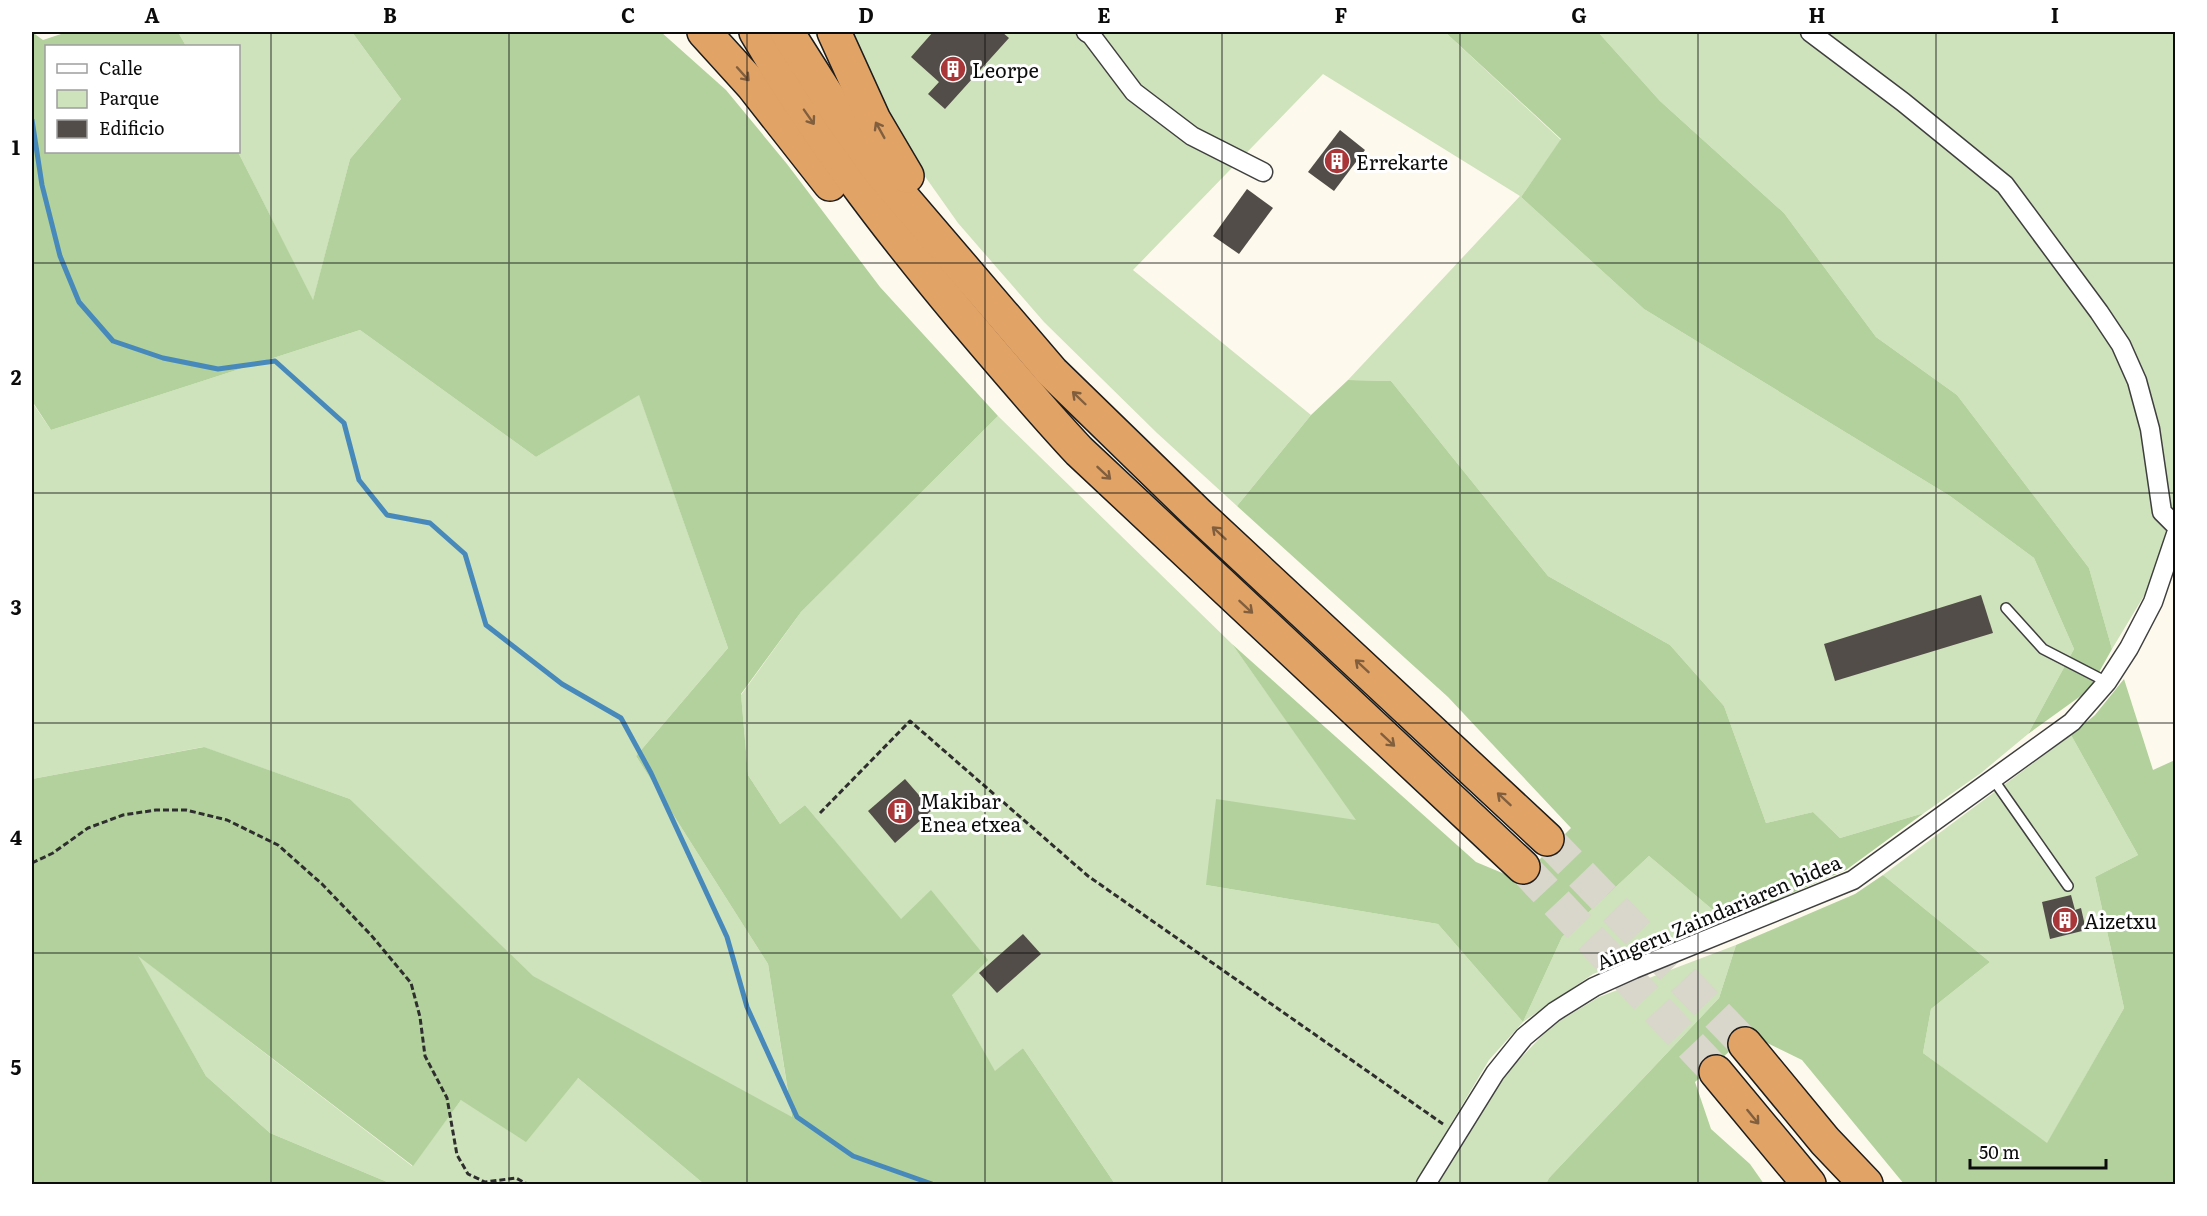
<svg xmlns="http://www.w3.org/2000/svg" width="2207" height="1216" viewBox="0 0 2207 1216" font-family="Literata,serif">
  <rect width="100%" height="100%" fill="#fdfaed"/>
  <g fill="#cee2bb">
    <polygon points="178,32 352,32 401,99 350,159 313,301 238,152 238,46 186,46"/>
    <polygon points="814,32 1445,32 1561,140 1521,197 1644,309 1950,496 2034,558 2074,649 2028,734 1981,773 1924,813 1840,838 1813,812 1766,823 1724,706 1670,645 1548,576 1391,381 1348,380 1520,196 1323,74 1133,270 1311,415 1237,506 1157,433 1044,322 958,223 907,151 844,81"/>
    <polygon points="1598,32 2175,32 2175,505 2148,589 2112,649 2089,568 1957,395 1876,337 1784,213 1660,101"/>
    <polygon points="360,330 536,457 639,394 728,648 636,756 768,964 792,1118 532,976 350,799 203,747 32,779 32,402 51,430"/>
    <polygon points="998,416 1232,644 1357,820 1206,885 1438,924 1523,1022 1562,937 1649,856 1726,921 1593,974 1523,1022 1489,1060 1415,1184 1115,1184 1023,1048 995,1072 952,995 931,891 901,920 805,805 780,824 748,775 741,695 801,612"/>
    <polygon points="2071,735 2138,855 2095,877 2124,1008 2047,1144 1923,1053 1931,1009 1990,962 1883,875"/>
    <polygon points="1736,945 1719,998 1549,1178 1546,1184 1438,1184 1504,1076 1551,1026 1599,997"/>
    <polygon points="136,954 412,1166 461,1100 578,1078 704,1184 392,1184 270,1133 206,1076"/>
  </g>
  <g fill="#b2d19c">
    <polygon points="32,32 43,40 67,32 178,32 186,46 46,46 46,152 238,152 313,300 350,159 401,99 352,32 661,32 726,90 787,164 880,287 998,416 801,612 741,694 748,775 780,824 805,805 901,919 931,890 988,960 952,995 995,1071 1023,1048 1115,1184 704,1184 578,1078 526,1142 461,1100 413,1166 138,956 206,1076 270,1133 392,1184 32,1184 32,779 204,747 350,799 533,976 792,1117 768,964 636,756 728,648 639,395 536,457 360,330 51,430 32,401"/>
    <polygon points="1445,32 1598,32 1660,101 1784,213 1876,337 1957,395 2089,568 2112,649 2089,690 2028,734 2074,649 2034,558 1950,496 1644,309 1521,197 1561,139"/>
    <polygon points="1348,380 1391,381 1548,576 1670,645 1724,706 1766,823 1813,812 1840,838 1924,813 1846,870 1726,921 1649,856 1562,937 1523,1022 1438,924 1206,885 1216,799 1356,820 1232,644 1476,862 1519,880 1571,828 1448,697 1237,506 1311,415"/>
    <polygon points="2124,679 2153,770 2175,760 2175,1184 1904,1184 1802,1060 1749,1034 1695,1082 1711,1129 1750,1164 1764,1184 1546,1184 1549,1178 1719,998 1736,945 1855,894 1883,875 1990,962 1931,1009 1923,1053 2047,1143 2124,1008 2095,877 2138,855 2071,735 2095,715"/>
  </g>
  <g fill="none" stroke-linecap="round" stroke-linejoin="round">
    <polyline stroke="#4889bb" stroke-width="5" points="32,120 42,185 60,256 79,302 113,341 163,358 218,369 275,361 344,423 359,480 387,515 430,523 465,554 486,625 562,684 621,718 651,773 727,937 747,1007 797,1117 853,1156 932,1184"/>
  </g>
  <g fill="#534d49">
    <polygon points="933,32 1002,32 1009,38 945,109 928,94 939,82 911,57"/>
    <polygon points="1340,130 1365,150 1334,191 1308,172"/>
    <polygon points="1247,189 1273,208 1239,254 1213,236"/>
    <polygon points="1981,595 1993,633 1835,681 1824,644"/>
    <polygon points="905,779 932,810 895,843 868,811"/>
    <polygon points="2071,895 2075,910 2081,908 2086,930 2050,939 2042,902"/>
    <polygon points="1023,934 1041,954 997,993 979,973"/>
  </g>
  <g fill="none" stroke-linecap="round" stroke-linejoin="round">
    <g stroke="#d9d6cb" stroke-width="33" stroke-dasharray="33 16" stroke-linecap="butt">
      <polyline points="1547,839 1745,1044"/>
      <polyline points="1523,867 1716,1072"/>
    </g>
    <g stroke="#3f3f3f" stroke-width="12">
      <g id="lane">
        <polyline points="2006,608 2043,649 2107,682"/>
        <polyline points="1993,779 2068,886"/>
      </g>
    </g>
    <g stroke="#3f3f3f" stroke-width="21">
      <g id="street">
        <polyline points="1086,32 1091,35 1134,92 1192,136 1263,172"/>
        <polyline points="1810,32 1903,102 2005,185 2099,312 2121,345 2137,381 2150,429 2162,512 2176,526"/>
        <polyline points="1426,1184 1495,1073 1524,1037 1554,1012 1594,987 1634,969 1853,880 2072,722 2107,682 2129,648 2153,602 2176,534"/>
      </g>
    </g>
    <g stroke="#1d1d1d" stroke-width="36">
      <g id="highway">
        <polyline points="704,32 753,86 830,184"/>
        <path d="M756,32C815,133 886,226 962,317C1000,362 1038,407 1079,451L1523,867"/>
        <polyline points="787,32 839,114 879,170 1052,372 1197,513 1547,839"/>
        <polyline points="834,32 874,120 907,176"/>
        <polyline points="1745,1044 1825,1141 1866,1184"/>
        <polyline points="1716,1072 1809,1184"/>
      </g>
    </g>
    <g stroke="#2e2e2e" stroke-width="3" stroke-dasharray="6 3" stroke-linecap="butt">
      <polyline points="820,813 910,721 1088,876 1443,1124"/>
      <polyline points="32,863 53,853 88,828 123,815 156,810 186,810 227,820 278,845 322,884 371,935 411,983 420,1017 425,1056 447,1098 457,1155 468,1174 485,1182 516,1178 527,1184"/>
    </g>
    <use href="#lane" stroke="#fff" stroke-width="9"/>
    <use href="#street" stroke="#fff" stroke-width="18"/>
    <use href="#highway" stroke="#e1a366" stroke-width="33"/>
  </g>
  <defs><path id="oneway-shaft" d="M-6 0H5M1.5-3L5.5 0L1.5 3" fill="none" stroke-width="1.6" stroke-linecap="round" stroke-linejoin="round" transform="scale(1.5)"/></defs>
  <g stroke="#815f3e">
    <use href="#oneway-shaft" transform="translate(743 74) rotate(48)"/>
    <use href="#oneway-shaft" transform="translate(809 117) rotate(55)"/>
    <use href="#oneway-shaft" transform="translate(880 130) rotate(-119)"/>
    <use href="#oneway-shaft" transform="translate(1079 398) rotate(-136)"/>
    <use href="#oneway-shaft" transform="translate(1104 473) rotate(43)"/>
    <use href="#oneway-shaft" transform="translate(1219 533) rotate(-137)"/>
    <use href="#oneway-shaft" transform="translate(1246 607) rotate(43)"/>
    <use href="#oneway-shaft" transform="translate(1362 666) rotate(-137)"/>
    <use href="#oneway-shaft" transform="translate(1388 740) rotate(43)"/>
    <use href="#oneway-shaft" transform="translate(1504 799) rotate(-137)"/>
    <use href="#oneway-shaft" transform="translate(1753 1117) rotate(51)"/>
  </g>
  <path fill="none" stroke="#0c0c0c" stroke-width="1.5" stroke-opacity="0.55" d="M271,32V1184M509,32V1184M747,32V1184M985,32V1184M1222,32V1184M1460,32V1184M1698,32V1184M1936,32V1184M32,263H2176M32,493H2176M32,723H2176M32,953H2176"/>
  <defs>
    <g id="building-disc" transform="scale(1.35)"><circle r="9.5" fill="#a93638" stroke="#fff"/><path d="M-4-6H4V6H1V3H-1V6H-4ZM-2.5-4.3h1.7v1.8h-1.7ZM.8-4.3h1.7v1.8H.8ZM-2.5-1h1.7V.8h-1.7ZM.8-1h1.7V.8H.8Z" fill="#fff"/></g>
  </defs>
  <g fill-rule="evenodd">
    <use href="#building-disc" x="953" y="69"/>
    <use href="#building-disc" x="1337" y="161"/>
    <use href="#building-disc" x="900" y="811"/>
    <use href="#building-disc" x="2065" y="920"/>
  </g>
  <g text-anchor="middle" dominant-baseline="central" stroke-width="6" stroke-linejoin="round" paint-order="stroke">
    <g font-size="20" fill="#0c0c0c" stroke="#fff" text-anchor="start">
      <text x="972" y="69">Leorpe</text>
      <text x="1356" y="161">Errekarte</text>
      <text x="920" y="800">Makibar<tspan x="920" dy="23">Enea etxea</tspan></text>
      <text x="2084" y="920">Aizetxu</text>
    </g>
    <g font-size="20" fill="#0c0c0c" stroke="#fff">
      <text transform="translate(1718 911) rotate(-23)">Aingeru Zaindariaren bidea</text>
    </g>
  </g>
  <rect width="2207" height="1216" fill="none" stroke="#ffffff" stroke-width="66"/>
  <rect x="45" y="45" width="195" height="108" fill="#ffffff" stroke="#9e9e9e" stroke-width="1.5"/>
  <rect x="57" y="64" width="30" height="9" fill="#ffffff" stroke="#9e9e9e" stroke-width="1.5"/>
  <text x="99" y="75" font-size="18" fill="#0c0c0c">Calle</text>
  <rect x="57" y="90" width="30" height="18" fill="#cee2bb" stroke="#9e9e9e" stroke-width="1.5"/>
  <text x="99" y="105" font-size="18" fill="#0c0c0c">Parque</text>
  <rect x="57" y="120" width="30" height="18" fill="#534d49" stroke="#9e9e9e" stroke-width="1.5"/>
  <text x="99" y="135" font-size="18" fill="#0c0c0c">Edificio</text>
  <path d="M1970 1159v9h136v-9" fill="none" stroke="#0c0c0c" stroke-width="3"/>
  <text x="1979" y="1159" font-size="18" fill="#0c0c0c" stroke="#ffffff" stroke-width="4.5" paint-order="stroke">50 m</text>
  <rect x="33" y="33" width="2141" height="1150" fill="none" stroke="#0c0c0c" stroke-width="2"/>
  <g font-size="20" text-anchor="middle" font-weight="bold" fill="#0c0c0c">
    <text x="152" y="23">A</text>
    <text x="390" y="23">B</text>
    <text x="628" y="23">C</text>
    <text x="866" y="23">D</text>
    <text x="1104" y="23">E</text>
    <text x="1341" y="23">F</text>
    <text x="1579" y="23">G</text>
    <text x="1817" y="23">H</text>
    <text x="2055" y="23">I</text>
    <text x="16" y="155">1</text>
    <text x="16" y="385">2</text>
    <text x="16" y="615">3</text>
    <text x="16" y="845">4</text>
    <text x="16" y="1075">5</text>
  </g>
</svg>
